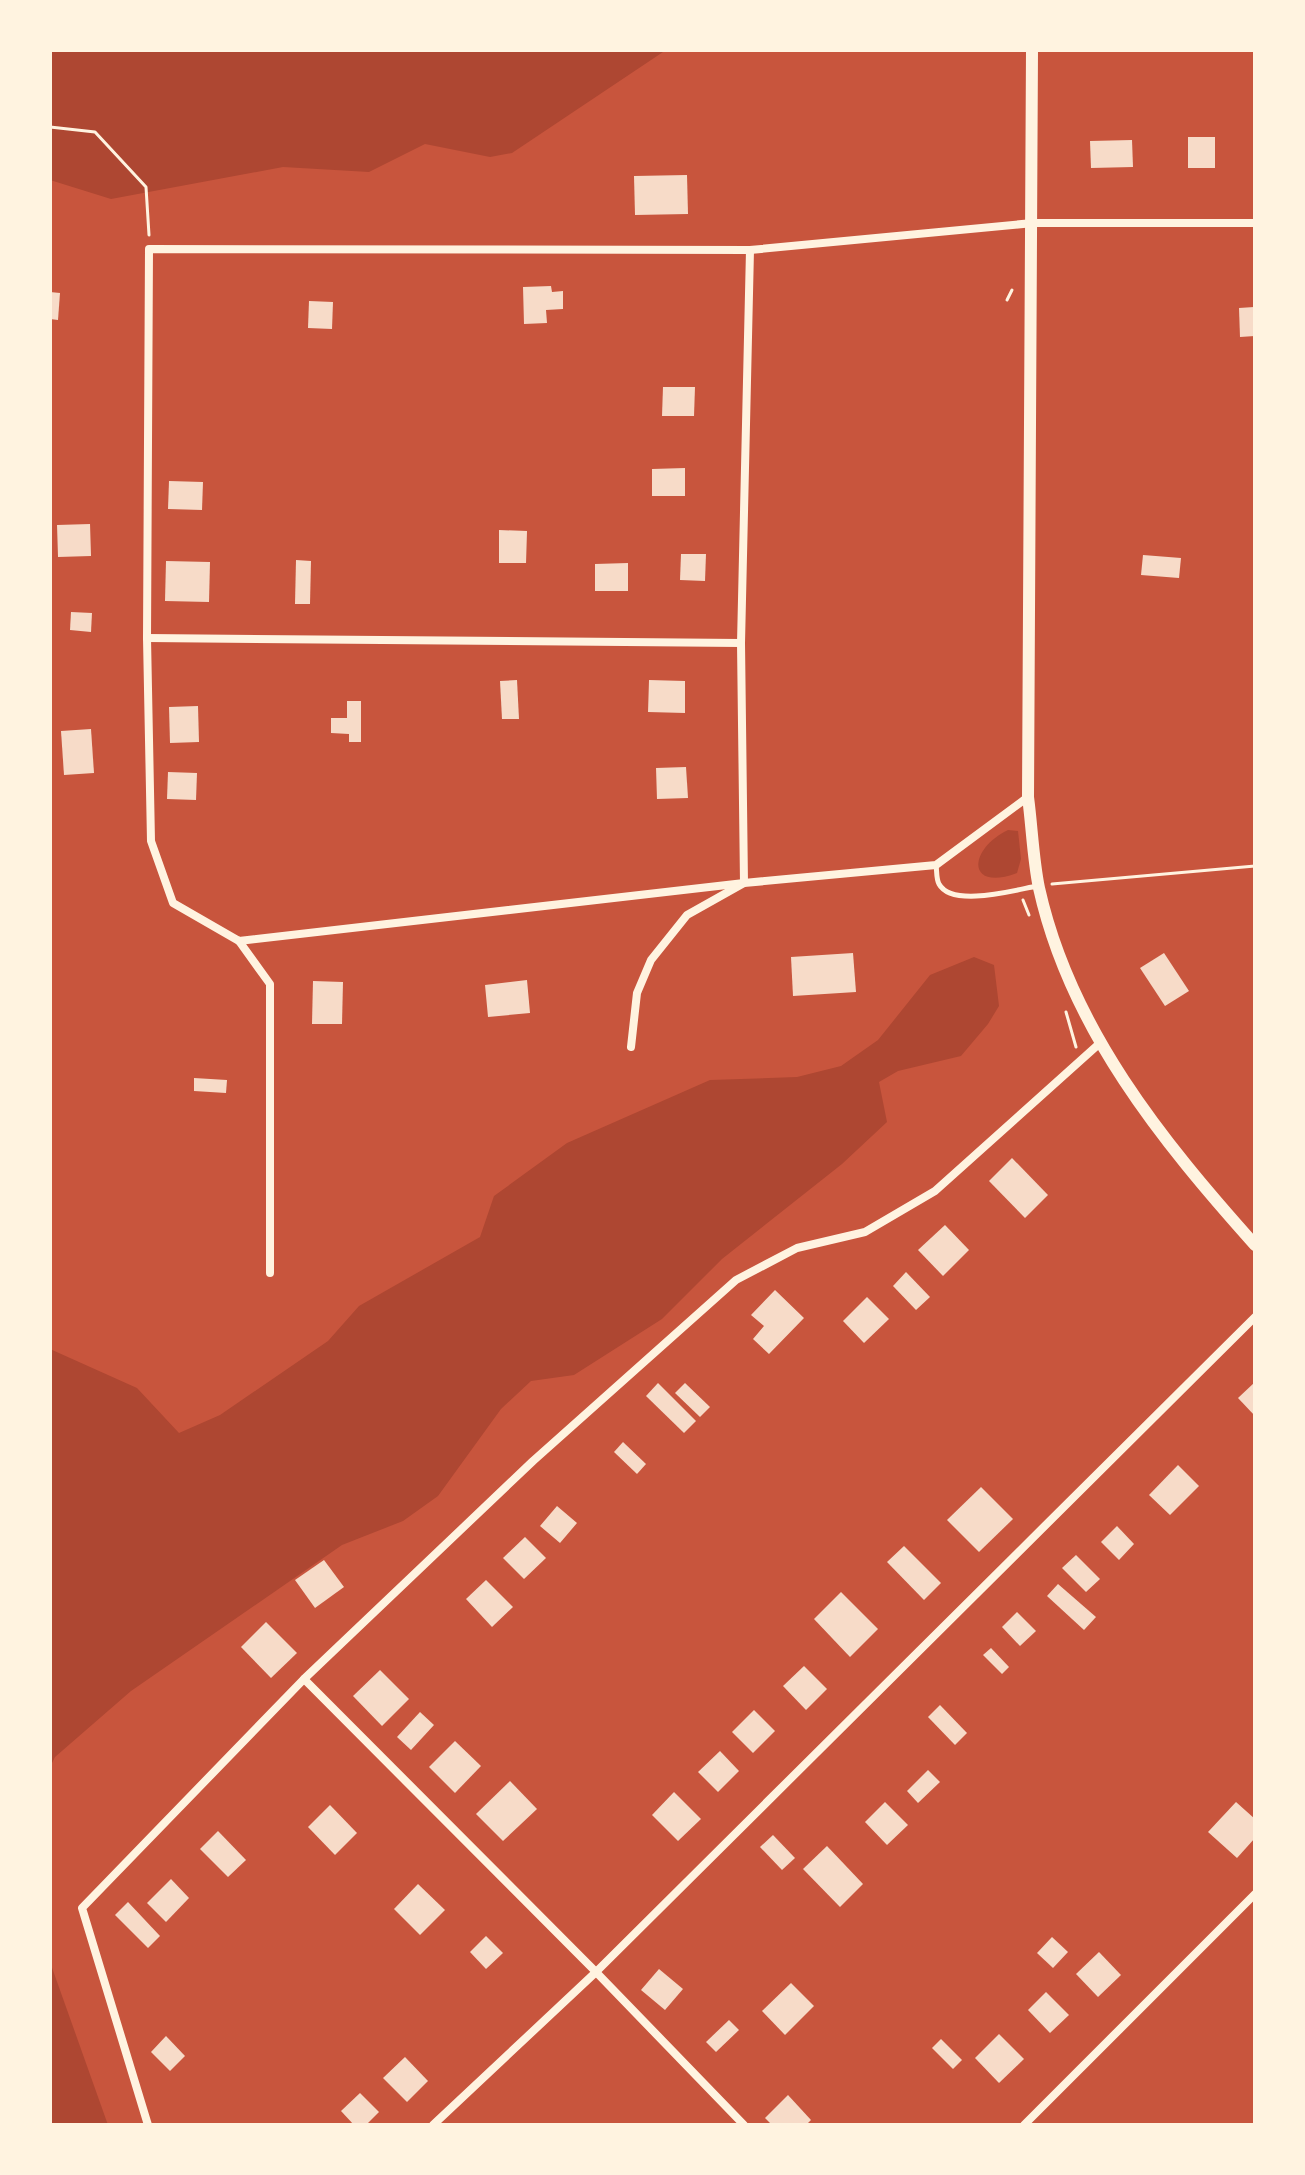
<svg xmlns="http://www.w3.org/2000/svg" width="1305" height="2175" viewBox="0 0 1305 2175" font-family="'Nunito Sans',sans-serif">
  <rect width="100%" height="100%" fill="#c8553d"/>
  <g fill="#ae4732">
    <polygon points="50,50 666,50 512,153 490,157 425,144 369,172 283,167 111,199 50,180"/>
    <path d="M1008,830L1018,831L1021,859L1017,873C967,892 967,850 1008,830Z"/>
    <polygon points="974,957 994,965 999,1006 988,1024 961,1056 898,1071 879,1082 887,1122 842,1164 722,1259 662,1319 574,1375 531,1381 501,1409 438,1496 403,1521 342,1545 131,1691 55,1757 50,1767 50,1349 137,1388 179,1433 220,1415 328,1341 359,1306 480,1237 494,1196 567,1143 710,1080 797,1077 841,1066 878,1040 930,975"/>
    <polygon points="50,1962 108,2125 50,2125"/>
  </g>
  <g fill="#f7dbc8">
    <rect x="1188" y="137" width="27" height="31"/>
    <polygon points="1132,140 1133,167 1091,168 1090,141"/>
    <polygon points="687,175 688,214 635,215 634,176"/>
    <polygon points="551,286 552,292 563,291 563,309 546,310 547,323 524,324 523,287"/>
    <polygon points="50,292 60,293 58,320 50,319"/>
    <polygon points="309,301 333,302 332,329 308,328"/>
    <polygon points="1254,307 1255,336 1240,337 1239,308"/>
    <polygon points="663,387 695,387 694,416 662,416"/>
    <polygon points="685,468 685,496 652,496 652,469"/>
    <polygon points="169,481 203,482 202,510 168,509"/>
    <polygon points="90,524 91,556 58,557 57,525"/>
    <polygon points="499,530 527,531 526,563 499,563"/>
    <polygon points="681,554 706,554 705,581 680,580"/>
    <polygon points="1143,555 1181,558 1179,578 1141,575"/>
    <polygon points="296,560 311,561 310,604 295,604"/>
    <polygon points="166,561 210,562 209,602 165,601"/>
    <polygon points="628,563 628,591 595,591 595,564"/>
    <polygon points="71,612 92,613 91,632 70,630"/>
    <polygon points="517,680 519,719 502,719 500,681"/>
    <polygon points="649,680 685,681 685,713 648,712"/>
    <polygon points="347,701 361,701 361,742 349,742 349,734 331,733 331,718 347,718"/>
    <polygon points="198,706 199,742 170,743 169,707"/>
    <polygon points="91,729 94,773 64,775 61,731"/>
    <polygon points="686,767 688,798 657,799 656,768"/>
    <polygon points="168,772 197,773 196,800 167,799"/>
    <polygon points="853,953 856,992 793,996 791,957"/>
    <polygon points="1164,953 1189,991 1165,1006 1140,968"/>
    <polygon points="527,980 530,1013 488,1017 485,985"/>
    <polygon points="313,981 343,982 342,1024 312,1024"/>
    <polygon points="194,1078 227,1080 226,1093 194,1091"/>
    <polygon points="1012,1158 1048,1195 1025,1218 989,1181"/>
    <polygon points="945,1225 969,1250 943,1276 918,1250"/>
    <polygon points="906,1272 930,1297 916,1310 893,1286"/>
    <polygon points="775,1290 804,1318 769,1354 753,1339 764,1326 751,1315"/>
    <polygon points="867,1297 889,1319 864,1343 843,1321"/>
    <polygon points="1255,1382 1255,1416 1238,1398"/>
    <polygon points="658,1383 696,1421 684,1433 646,1396"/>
    <polygon points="685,1383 710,1407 700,1417 675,1393"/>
    <polygon points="623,1442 646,1464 637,1474 614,1452"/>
    <polygon points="1178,1465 1199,1486 1170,1515 1149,1495"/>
    <polygon points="981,1487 1013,1519 979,1552 947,1520"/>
    <polygon points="557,1506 577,1523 560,1543 540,1526"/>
    <polygon points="1117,1526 1134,1544 1119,1560 1101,1542"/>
    <polygon points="525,1537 546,1558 524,1579 503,1558"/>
    <polygon points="904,1546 941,1583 924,1600 887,1562"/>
    <polygon points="1076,1555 1100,1579 1086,1592 1062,1568"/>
    <polygon points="324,1560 344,1587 315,1608 295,1580"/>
    <polygon points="486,1580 513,1607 492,1627 466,1599"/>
    <polygon points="1058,1584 1096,1617 1084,1630 1047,1596"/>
    <polygon points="841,1592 878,1629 850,1657 814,1619"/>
    <polygon points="1017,1612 1036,1631 1020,1646 1002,1627"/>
    <polygon points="266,1622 297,1653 271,1678 241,1647"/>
    <polygon points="991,1648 1009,1667 1002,1674 983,1655"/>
    <polygon points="804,1666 827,1689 806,1710 783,1686"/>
    <polygon points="380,1670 409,1699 382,1726 353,1696"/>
    <polygon points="940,1705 967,1733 955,1745 928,1717"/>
    <polygon points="754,1710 775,1731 753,1753 732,1732"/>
    <polygon points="420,1712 434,1725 411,1750 397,1737"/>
    <polygon points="455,1741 481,1766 455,1793 429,1767"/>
    <polygon points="720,1751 739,1771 718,1792 698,1772"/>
    <polygon points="928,1770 940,1782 918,1803 907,1791"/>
    <polygon points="510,1781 537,1809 503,1841 476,1814"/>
    <polygon points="674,1792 701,1819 678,1841 652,1815"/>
    <polygon points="885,1802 908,1825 887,1845 865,1822"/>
    <polygon points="1236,1802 1255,1819 1255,1838 1237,1858 1208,1832"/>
    <polygon points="330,1805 357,1833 335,1855 308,1827"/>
    <polygon points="218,1831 246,1860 228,1877 200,1849"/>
    <polygon points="773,1835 795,1858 782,1870 760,1847"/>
    <polygon points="827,1846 863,1884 840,1907 803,1869"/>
    <polygon points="171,1879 189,1898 166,1922 147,1903"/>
    <polygon points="418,1884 445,1910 420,1935 394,1909"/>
    <polygon points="128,1902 160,1936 148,1948 115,1915"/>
    <polygon points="486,1936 503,1953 486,1969 470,1952"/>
    <polygon points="1052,1937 1068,1952 1053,1968 1037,1953"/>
    <polygon points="1099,1952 1121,1975 1098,1997 1076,1974"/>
    <polygon points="659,1969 683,1989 665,2010 641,1990"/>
    <polygon points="791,1983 814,2006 785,2035 762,2011"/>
    <polygon points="1046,1992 1069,2015 1050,2033 1028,2010"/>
    <polygon points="729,2020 739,2030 716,2052 706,2042"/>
    <polygon points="999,2034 1024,2059 999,2083 975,2058"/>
    <polygon points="166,2036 185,2056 170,2071 151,2052"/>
    <polygon points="941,2039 962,2060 953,2069 932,2048"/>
    <polygon points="405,2057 428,2081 407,2102 383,2078"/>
    <polygon points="360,2093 379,2112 366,2125 354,2125 341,2111"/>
    <polygon points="788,2095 811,2120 806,2125 772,2125 765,2118"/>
  </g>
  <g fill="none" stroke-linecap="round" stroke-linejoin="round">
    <g stroke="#fff3e0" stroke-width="3">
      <polyline points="50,127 95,132 146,187 149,235"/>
      <polyline points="1007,300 1012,290"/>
      <polyline points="1052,884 1255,866"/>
      <polyline points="1023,900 1029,915"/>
      <polyline points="1066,1012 1076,1047"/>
    </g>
    <path stroke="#fff3e0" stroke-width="5" d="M936,865C937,870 936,879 939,884C952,908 1015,890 1037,886"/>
    <g stroke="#fff3e0" stroke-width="8">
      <polyline points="147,638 741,643"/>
      <polyline points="1028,797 936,865 744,883 239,941 173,903 151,841 147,638 149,249 750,250 1033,223 1255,223"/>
      <polyline points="239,941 270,984 270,1273"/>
      <polyline points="631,1047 637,993 651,960 687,915 744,883 741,643 750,250"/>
      <polyline points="304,1679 596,1972 744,2125"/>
      <polyline points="148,2125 82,1908 304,1679 533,1461 736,1280 797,1248 865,1232 935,1191 1100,1043"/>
      <polyline points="433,2125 596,1972 1255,1317"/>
      <polyline points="1024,2125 1255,1894"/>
    </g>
    <path stroke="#fff3e0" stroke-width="12" d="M1032,50L1028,797C1032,827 1033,859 1039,888C1070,1028 1162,1141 1255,1245"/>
  </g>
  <rect width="1305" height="2175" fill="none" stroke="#fff3e0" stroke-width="104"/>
</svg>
